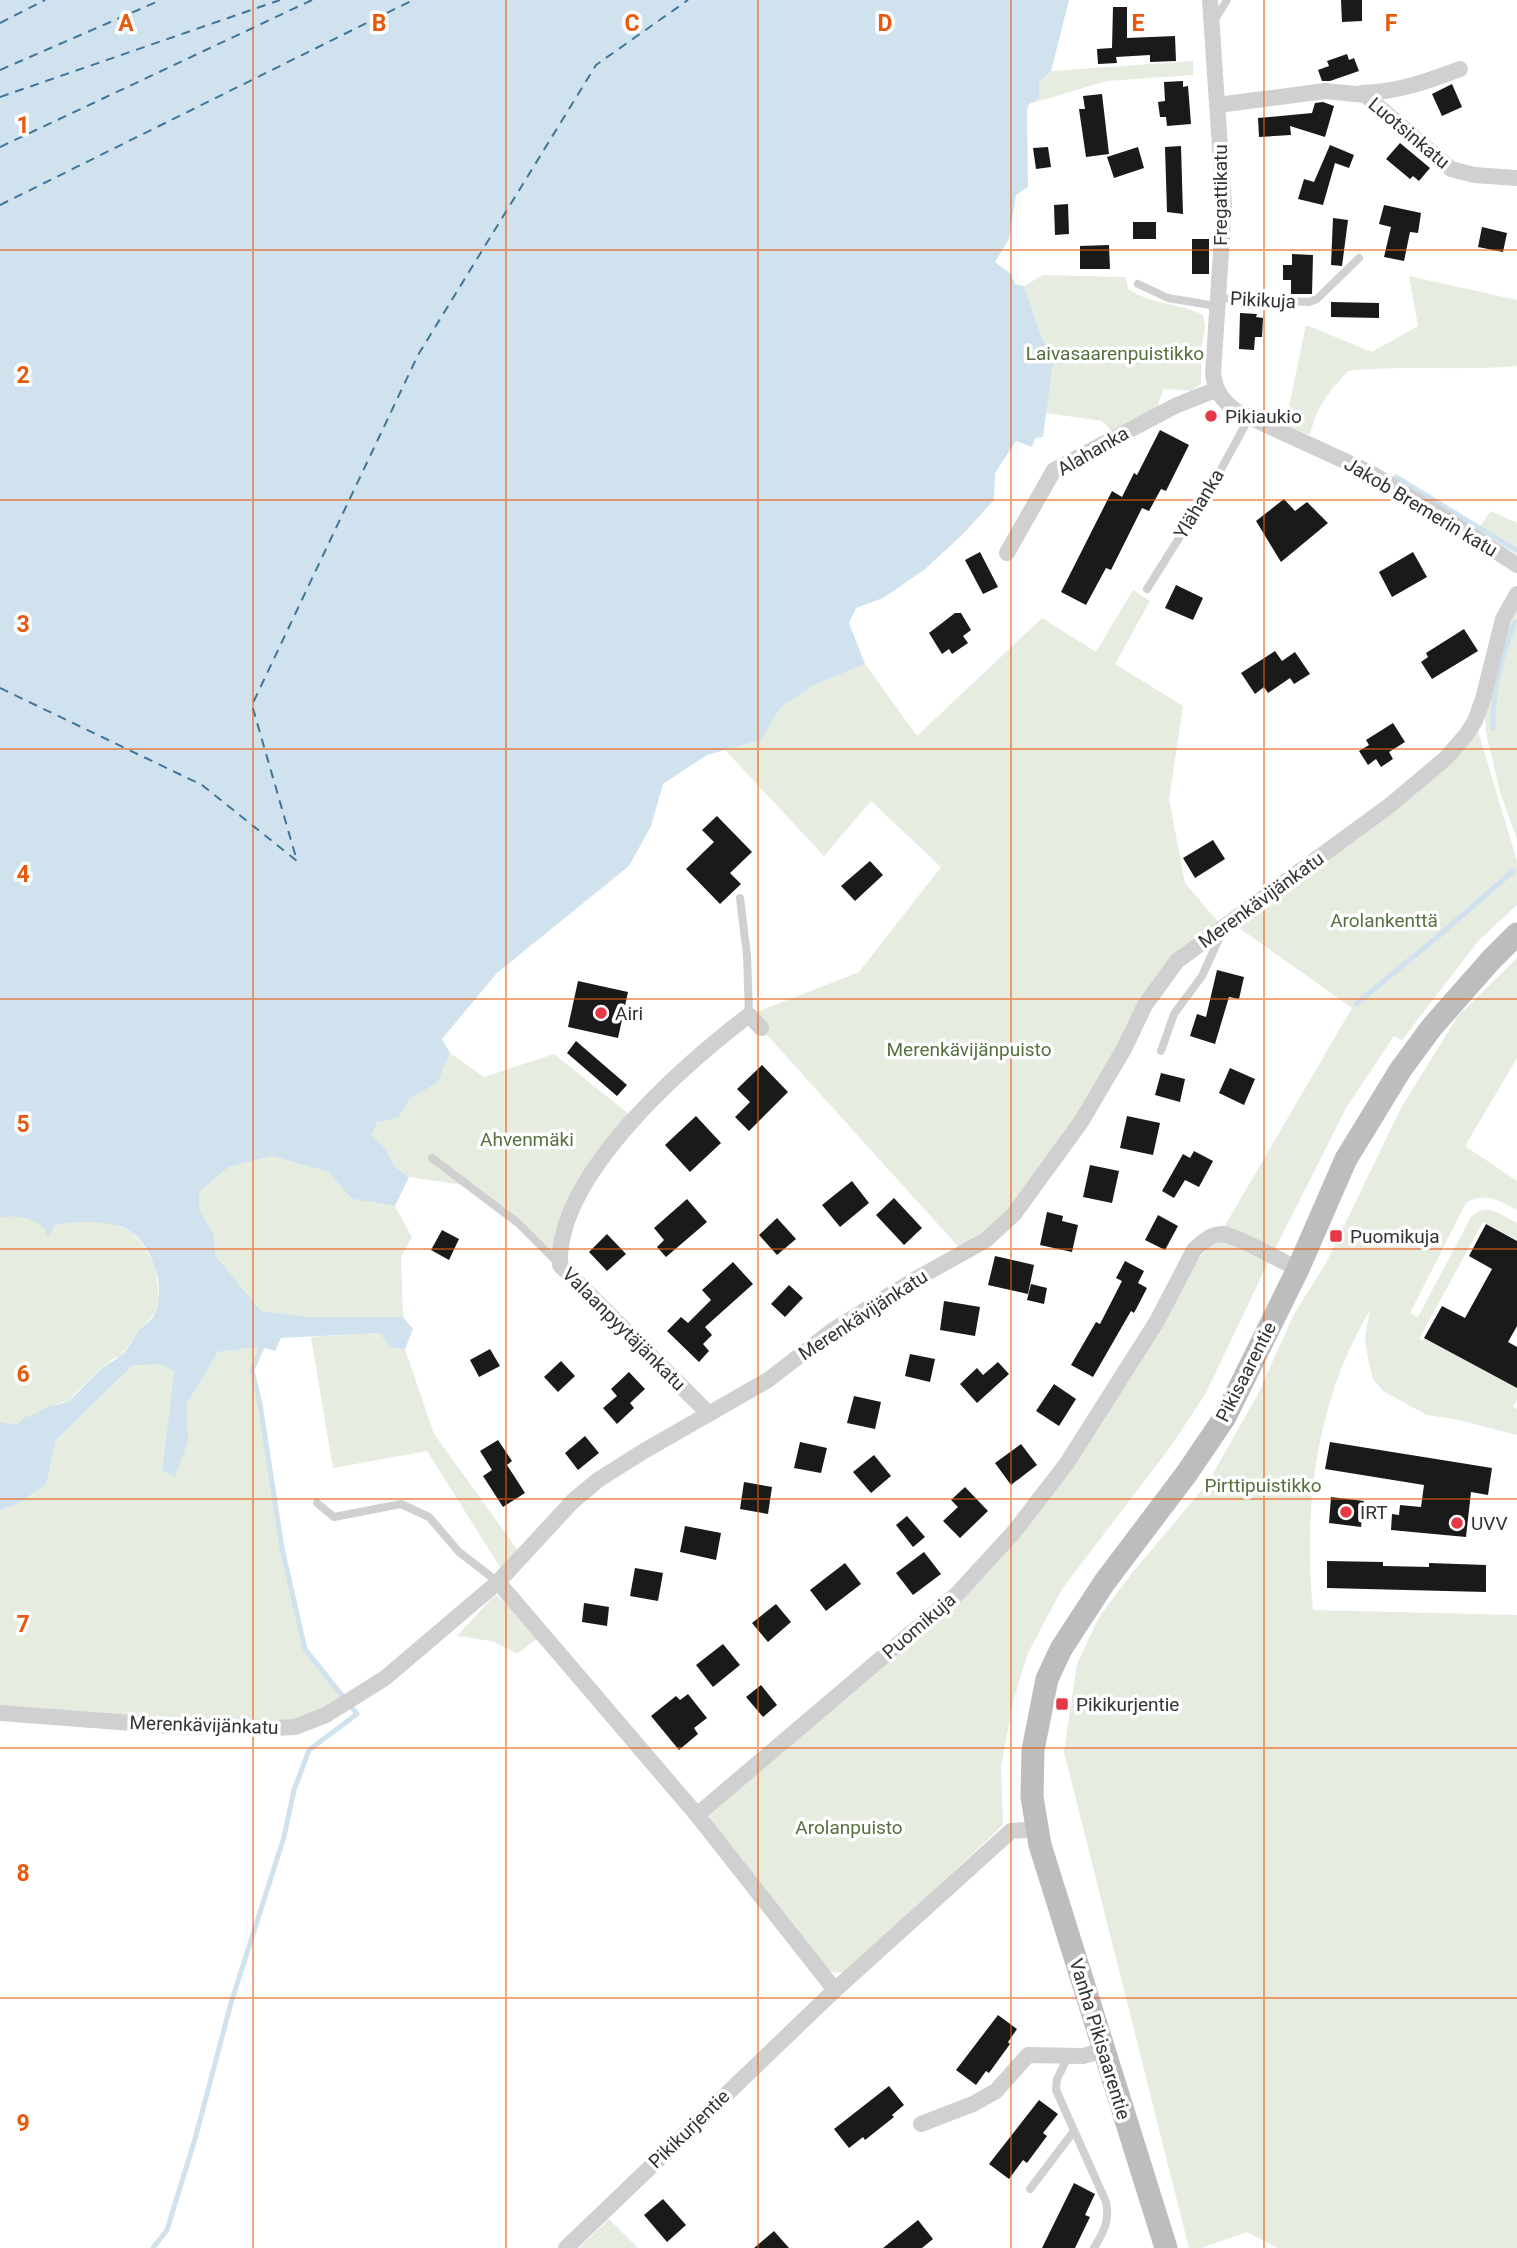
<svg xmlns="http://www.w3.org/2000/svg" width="1517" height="2248" viewBox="0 0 1517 2248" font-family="Roboto,sans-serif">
  <rect width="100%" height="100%" fill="#fff"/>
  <g fill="#e6ecdf">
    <polygon points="1193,61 1193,75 1107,81 1029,104 1038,98 1039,82 1051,71"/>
    <path d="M1043,275L1126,277L1128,289C1154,306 1177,302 1203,315L1205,326L1202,346L1201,384L1192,391L1164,389L1155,412L1113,432L1102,421L1046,413L1054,356L1042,339L1024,286Z"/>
    <path d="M1409,276L1517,300V366C1461,371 1405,365 1348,371C1327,394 1318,404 1310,435L1285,425L1306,325L1372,352L1418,326Z"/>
    <polygon points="1491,511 1517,523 1517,551 1480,526"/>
    <polygon points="1133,590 1150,601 1115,664 1183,706 1169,799 1185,883 1224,929 1177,961 1014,1215 964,1253 749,1015 859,972 941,867 871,801 824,856 725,750 761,740 781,707 816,684 865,664 917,736 1042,618 1096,652"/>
    <polygon points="1517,606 1517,839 1500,792 1486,732 1485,714 1503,632"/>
    <polygon points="1475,721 1517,861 1517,905 1479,940 1402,1040 1394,1036 1346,1108 1264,1271 1206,1393 1171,1446 1062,1589 1028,1653 1014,1698 1001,1767 1003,1825 853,1966 842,1973 828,1971 710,1822 709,1814 1022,1529 1189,1270 1220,1234 1352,1008 1232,923 1389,806"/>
    <path d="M1517,958V1058L1465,1146L1517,1181V1210C1499,1201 1485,1191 1466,1203L1410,1313L1418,1317L1471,1217C1486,1201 1501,1215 1517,1223V1240L1483,1222L1419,1339L1423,1341L1424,1338L1517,1388V1400L1513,1407L1517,1409V1435L1454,1419L1427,1415L1383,1391L1373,1379L1368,1359L1365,1337L1370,1310C1316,1401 1303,1506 1313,1610L1517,1615V2248H1278L1247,2232L1201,2248H1189L1064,1752L1077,1664L1099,1617L1132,1573L1207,1484L1257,1396L1294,1314L1326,1263L1402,1106L1458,1016Z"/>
    <polygon points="450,1053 484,1077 554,1054 635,1119 589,1175 560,1265 470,1186 409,1177 395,1167 387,1151 372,1135 377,1122 398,1118 410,1099 438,1082"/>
    <polygon points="272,1156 328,1172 352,1199 395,1206 412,1237 401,1257 403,1317 308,1317 261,1311 215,1255 214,1235 199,1209 199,1192 229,1167"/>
    <polygon points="0,1212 22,1214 54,1226 80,1220 111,1223 131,1231 142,1244 155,1266 159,1298 154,1314 120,1356 114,1358 95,1374 68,1401 46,1407 36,1415 11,1425 0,1422"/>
    <polygon points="379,1333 390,1347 405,1349 434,1434 522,1556 505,1575 427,1451 333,1468 311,1337"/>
    <polygon points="262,1347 252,1370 260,1404 282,1548 305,1648 347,1702 309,1723 0,1713 0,1510 16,1505 45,1484 56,1440 132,1366 160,1364 174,1372 162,1470 188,1441 187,1404 218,1352"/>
    <polygon points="495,1595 532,1622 543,1634 517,1654 492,1641 457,1636"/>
    <polygon points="609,2219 638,2248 579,2248"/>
  </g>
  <path fill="#cfe2ee" d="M0,0H1069L1051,71L1039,82V98L1029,104L1027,109L1028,187L1016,195L1009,239L995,262L1011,274L1015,284L1024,286L1042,339L1054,356L1043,437L1035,438L1032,447L1016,441L995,473L994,500L962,535L924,570L883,598L856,608L849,623L865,664L816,684L781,707L761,740L707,755L663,784L651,826L629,866L497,973L442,1039L450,1053L438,1082L410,1099L398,1118L377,1122L372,1135L387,1151L395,1167L409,1177L395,1206L352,1199L328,1172L272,1156L229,1167L199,1192V1209L214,1235L215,1255L261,1311L308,1317H403L413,1329L405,1349L390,1347L379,1333L281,1338L275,1351L261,1347L218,1352L187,1404L188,1441L175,1477L162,1470L174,1372L160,1364L132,1366L56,1440L46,1484L16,1505L0,1510V1422C10,1425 18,1426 25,1417C34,1416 38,1411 47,1407C54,1404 62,1405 68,1401C79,1394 85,1383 95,1375C102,1367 112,1362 120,1356C128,1350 134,1337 140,1330C144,1325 151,1322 154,1315C167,1288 153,1250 132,1232C117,1220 72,1220 54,1226L49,1237L45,1234V1229C29,1216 20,1216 0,1217Z"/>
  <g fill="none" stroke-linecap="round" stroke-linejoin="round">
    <g stroke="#cfe2ee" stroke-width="5">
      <polyline points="1396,477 1517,551"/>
      <path d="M1493,728C1491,697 1503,651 1515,622"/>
      <polyline points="1356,1004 1441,934 1513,871"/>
      <polyline points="153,2248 167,2230 195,2139 231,2003 284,1837 294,1790 309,1750 357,1714 305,1649 282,1548 260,1404 252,1370 262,1347"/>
    </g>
    <g stroke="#3f7597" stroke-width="2" stroke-dasharray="9 7" stroke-linecap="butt">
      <polyline points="0,23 45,0"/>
      <polyline points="0,70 161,0"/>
      <polyline points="0,97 280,0"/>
      <polyline points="0,147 312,0"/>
      <polyline points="0,205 413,0"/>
      <polyline points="0,688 202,785 297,861 252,705 418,355 596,65 688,0"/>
    </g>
  </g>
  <g fill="#1a1a1a">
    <polygon points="1341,0 1362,0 1362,21 1342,22"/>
    <polygon points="1113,7 1127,7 1127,38 1175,36 1176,61 1150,62 1150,55 1116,57 1117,63 1098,64 1097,49 1112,48"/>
    <polygon points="1347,54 1349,60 1354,58 1359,71 1330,81 1322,81 1318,70 1329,66 1327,61"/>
    <polygon points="1183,81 1183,87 1188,86 1191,124 1167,126 1166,117 1160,117 1158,102 1165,101 1164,82"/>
    <polygon points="1452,84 1462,107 1442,116 1432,94"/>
    <polygon points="1102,94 1109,154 1086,157 1079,109 1085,109 1083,96"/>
    <polygon points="1323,102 1334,106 1325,137 1290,126 1291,135 1259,137 1258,118 1312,113 1315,103"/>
    <polygon points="1400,143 1430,168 1419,181 1413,176 1410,179 1386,159"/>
    <polygon points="1330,145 1354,155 1349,168 1335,163 1323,205 1298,199 1304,179 1314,182"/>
    <polygon points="1181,146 1183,214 1167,212 1165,147"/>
    <polygon points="1048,147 1051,167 1036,169 1033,148"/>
    <polygon points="1138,147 1144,168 1114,178 1107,157"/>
    <polygon points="1068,204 1069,234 1055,235 1054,205"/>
    <polygon points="1384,205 1421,213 1418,233 1410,232 1404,261 1384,257 1391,227 1379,224"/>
    <polygon points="1333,218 1348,220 1342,266 1331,265"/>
    <rect x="1133" y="222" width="23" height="17"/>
    <polygon points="1482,227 1507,233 1503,252 1478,247"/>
    <rect x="1192" y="239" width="17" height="35"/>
    <polygon points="1109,245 1110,269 1080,269 1080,246"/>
    <polygon points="1292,254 1313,255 1312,294 1291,294 1291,280 1283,280 1283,265 1292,265"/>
    <polygon points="1331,302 1379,303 1379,318 1331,317"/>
    <polygon points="1240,313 1257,314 1256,317 1263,318 1262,337 1255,337 1254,350 1239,349"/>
    <polygon points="1160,430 1189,445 1166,491 1161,489 1149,511 1142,508 1111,570 1106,568 1086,605 1061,592 1112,491 1122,497 1134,473 1137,475"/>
    <polygon points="1284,499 1295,511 1307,502 1328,523 1281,562 1256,521"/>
    <polygon points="980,552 998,587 983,594 965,560"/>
    <polygon points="1413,552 1427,577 1392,597 1379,572"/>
    <polygon points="1176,585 1203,598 1193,620 1165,608"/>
    <polygon points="955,613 961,613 971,630 963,636 968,643 952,654 949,649 942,654 929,633"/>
    <polygon points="1464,629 1478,651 1432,679 1421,662 1428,657 1426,653"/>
    <polygon points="1275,651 1282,661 1295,652 1310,674 1294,684 1290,678 1268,693 1264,687 1255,694 1241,673"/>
    <polygon points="1393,723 1405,742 1389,752 1393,759 1381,767 1376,759 1368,765 1359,751 1369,745 1366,740"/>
    <polygon points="717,816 752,852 730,873 741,884 720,904 686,869 714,842 702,830"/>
    <polygon points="1213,840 1225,859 1195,878 1183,858"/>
    <polygon points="870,861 883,875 855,901 841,886"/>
    <polygon points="1217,970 1244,977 1239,999 1229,997 1215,1044 1190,1036 1197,1014 1206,1017"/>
    <polygon points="578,981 628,992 618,1038 568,1027"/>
    <polygon points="576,1041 627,1085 617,1096 567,1053"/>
    <polygon points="762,1065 788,1092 749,1131 735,1117 750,1102 737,1089"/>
    <polygon points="1230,1068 1255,1079 1244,1105 1219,1093"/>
    <polygon points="1161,1073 1185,1079 1180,1102 1155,1095"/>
    <polygon points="696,1116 721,1143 690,1172 665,1145"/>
    <polygon points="1127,1116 1160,1123 1153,1155 1120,1148"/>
    <polygon points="1194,1151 1213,1161 1199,1187 1185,1180 1174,1198 1162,1191 1183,1154 1190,1158"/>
    <polygon points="1090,1165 1119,1171 1112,1203 1083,1197"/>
    <polygon points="852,1181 869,1203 840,1227 822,1205"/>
    <polygon points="894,1198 922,1228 904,1245 876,1215"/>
    <polygon points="687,1199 707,1222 666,1257 657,1247 664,1240 654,1228"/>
    <polygon points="1047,1212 1063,1216 1062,1221 1078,1225 1072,1252 1040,1245"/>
    <polygon points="1158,1215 1178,1226 1165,1250 1145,1240"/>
    <polygon points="777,1218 796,1239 777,1255 759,1235"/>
    <polygon points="1486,1224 1517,1241 1517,1326 1508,1342 1517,1347 1517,1388 1424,1338 1442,1306 1465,1318 1492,1269 1469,1256"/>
    <polygon points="442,1230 459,1239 449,1260 431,1250"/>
    <polygon points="607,1234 626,1254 607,1271 589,1252"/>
    <polygon points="995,1256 1034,1265 1028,1294 988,1285"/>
    <polygon points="1125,1261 1144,1271 1138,1283 1147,1288 1134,1313 1131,1311 1093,1377 1071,1365 1096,1322 1100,1324 1122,1281 1116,1278"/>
    <polygon points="733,1262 753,1284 705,1327 712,1335 703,1344 709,1351 699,1362 667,1331 681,1317 688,1323 711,1300 702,1290"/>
    <polygon points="1031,1284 1047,1288 1044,1304 1027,1300"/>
    <polygon points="789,1285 803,1298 785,1317 771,1304"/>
    <polygon points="944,1301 980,1307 975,1336 940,1330"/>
    <polygon points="490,1349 500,1366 479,1377 470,1360"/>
    <polygon points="910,1354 935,1359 930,1382 905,1376"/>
    <polygon points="561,1361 575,1376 558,1392 544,1377"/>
    <polygon points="998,1362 1009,1374 977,1403 960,1384 977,1368 983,1375"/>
    <polygon points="629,1372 645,1389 630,1403 634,1408 617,1424 603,1408 617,1396 611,1389"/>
    <polygon points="1054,1384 1076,1399 1059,1426 1036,1411"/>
    <polygon points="854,1396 881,1402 875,1429 847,1423"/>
    <polygon points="585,1436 599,1453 578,1470 565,1453"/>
    <polygon points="498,1440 512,1461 507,1465 525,1493 503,1507 483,1476 492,1470 480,1451"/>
    <polygon points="800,1442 827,1448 821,1473 794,1468"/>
    <polygon points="1330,1442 1492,1468 1488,1495 1471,1492 1466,1537 1391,1530 1392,1514 1399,1515 1400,1505 1421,1507 1424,1485 1325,1469"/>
    <polygon points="1021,1444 1037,1465 1011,1485 995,1463"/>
    <polygon points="874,1455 891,1476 871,1493 853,1472"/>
    <polygon points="744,1482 772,1487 768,1514 740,1509"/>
    <polygon points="965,1487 988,1511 960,1538 943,1521 958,1507 951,1500"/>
    <polygon points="1331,1497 1364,1501 1361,1527 1329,1523"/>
    <polygon points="907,1516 925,1537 913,1547 896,1525"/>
    <polygon points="685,1526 721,1533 716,1560 680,1552"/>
    <polygon points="924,1552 941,1574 913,1595 896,1573"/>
    <polygon points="1327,1561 1383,1562 1383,1566 1429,1567 1429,1563 1486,1565 1486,1592 1327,1588"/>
    <polygon points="845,1563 861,1584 826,1611 810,1590"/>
    <polygon points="635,1568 663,1573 658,1601 630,1596"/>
    <polygon points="584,1603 609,1607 607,1626 582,1622"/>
    <polygon points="776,1604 791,1622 768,1642 752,1623"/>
    <polygon points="723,1644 740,1665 713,1687 696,1665"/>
    <polygon points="761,1685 777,1705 763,1717 746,1697"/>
    <polygon points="688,1694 707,1718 694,1728 698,1734 679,1750 651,1716 676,1696 680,1700"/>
    <polygon points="998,2015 1017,2029 1008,2042 1010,2044 989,2073 986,2071 976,2085 956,2070"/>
    <polygon points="889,2086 904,2105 892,2115 894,2117 865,2140 863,2137 849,2148 834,2129"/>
    <polygon points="1039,2100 1058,2114 1043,2133 1047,2136 1027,2163 1023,2160 1009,2179 989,2164"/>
    <polygon points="1074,2183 1095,2194 1085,2215 1090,2217 1075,2248 1042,2248"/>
    <polygon points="663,2199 686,2225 667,2242 644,2215"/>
    <polygon points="918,2220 933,2239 922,2248 883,2248"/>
    <polygon points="774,2231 789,2248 754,2248"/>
  </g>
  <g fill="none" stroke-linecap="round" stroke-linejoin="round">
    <g stroke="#d0d0d0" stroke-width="8">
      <polyline points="1214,21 1227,0"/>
      <polyline points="1138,284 1168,298 1216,306"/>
      <polyline points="1217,298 1309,302 1317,299 1359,258"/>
      <polyline points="1147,589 1213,484 1249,418"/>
      <polyline points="740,898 747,955 749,1015"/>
      <polyline points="1161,1051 1174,1014 1202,976 1223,930"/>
      <polyline points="432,1158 518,1223 560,1265"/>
      <polyline points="317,1503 334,1517 401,1504 429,1517 459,1552 498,1582"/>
      <path d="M1068,2057L1057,2079L1056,2090L1106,2202C1110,2221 1104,2231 1094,2248"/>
      <polyline points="1030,2189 1074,2131"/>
    </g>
    <g stroke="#d0d0d0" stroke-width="16">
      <path d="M1210,0L1224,206L1213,374C1216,392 1222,400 1236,411L1371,473L1442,516L1517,565"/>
      <path d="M1361,93C1397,92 1426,82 1460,69"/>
      <polyline points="1218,105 1325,91 1365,95 1451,169 1474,175 1517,178"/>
      <polyline points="1007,553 1054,470 1175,406 1215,390"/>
      <path d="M709,1414L560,1265C556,1175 683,1066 749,1015L761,1028"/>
      <polyline points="498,1582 697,1815 835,1990"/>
      <polyline points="0,1713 171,1726 275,1728 295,1727 326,1715 385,1678 498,1582 573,1501 598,1480 644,1451 768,1380 833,1330 914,1280 986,1240 1014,1214 1081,1122 1124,1049 1145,1005 1177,961 1389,806 1446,758 1466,735 1475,721 1483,699 1503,619 1517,594"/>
      <path d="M697,1815L958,1593L1014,1532L1067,1463L1157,1321L1194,1250C1202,1242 1211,1234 1222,1234C1236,1235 1283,1262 1298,1269"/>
      <polyline points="921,2124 973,2104 996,2091 1028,2055 1083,2056 1104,2050"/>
      <polyline points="566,2248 835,1990 1011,1831 1037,1829"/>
    </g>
    <polyline stroke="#bdbdbd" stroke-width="23" points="1166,2248 1040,1845 1032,1797 1033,1750 1047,1679 1061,1649 1104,1583 1187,1473 1225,1417 1298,1269 1346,1159 1401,1069 1432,1027 1490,961 1517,934"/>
  </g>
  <path fill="none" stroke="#e8590c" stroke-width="2" stroke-opacity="0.55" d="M253,0V2248M506,0V2248M758,0V2248M1011,0V2248M1264,0V2248M0,250H1517M0,500H1517M0,749H1517M0,999H1517M0,1249H1517M0,1499H1517M0,1748H1517M0,1998H1517"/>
  <g fill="#e63946" stroke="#fff" stroke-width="2.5">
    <circle cx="1211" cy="416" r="7"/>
    <circle cx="601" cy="1013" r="7"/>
    <rect x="1329" y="1229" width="14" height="14" rx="3.5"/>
    <circle cx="1346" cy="1512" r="7"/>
    <circle cx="1457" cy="1523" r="7"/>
    <rect x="1055" y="1697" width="14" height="14" rx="3.5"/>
  </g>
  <g text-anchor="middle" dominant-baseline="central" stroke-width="7" stroke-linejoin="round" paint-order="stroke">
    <g font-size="19" fill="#333" stroke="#fff">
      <text transform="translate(1409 133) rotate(40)">Luotsinkatu</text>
      <text transform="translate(1220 195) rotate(-90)">Fregattikatu</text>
      <text transform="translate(1263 300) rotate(3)">Pikikuja</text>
      <text transform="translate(1093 451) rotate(-30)">Alahanka</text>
      <text transform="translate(1199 504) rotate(-59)">Ylähanka</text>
      <text transform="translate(1421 507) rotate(31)">Jakob Bremerin katu</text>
      <text transform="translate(1261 900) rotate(-36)">Merenkävijänkatu</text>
      <text transform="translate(863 1315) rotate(-33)">Merenkävijänkatu</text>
      <text transform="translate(624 1329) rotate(45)">Valaanpyytäjänkatu</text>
      <text transform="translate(1246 1372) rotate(-63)">Pikisaarentie</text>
      <text transform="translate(919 1626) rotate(-41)">Puomikuja</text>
      <text transform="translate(204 1725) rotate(2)">Merenkävijänkatu</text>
      <text transform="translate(1100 2039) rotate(73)">Vanha Pikisaarentie</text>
      <text transform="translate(689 2129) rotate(-44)">Pikikurjentie</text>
    </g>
    <g font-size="19" fill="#56703f" stroke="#fff">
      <text x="1115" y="353">Laivasaarenpuistikko</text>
      <text x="1384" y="920">Arolankenttä</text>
      <text x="969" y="1049">Merenkävijänpuisto</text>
      <text x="527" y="1139">Ahvenmäki</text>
      <text x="1263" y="1485">Pirttipuistikko</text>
      <text x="849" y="1827">Arolanpuisto</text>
    </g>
    <g font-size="19" fill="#333" stroke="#fff" text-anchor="start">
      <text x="1225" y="416">Pikiaukio</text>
      <text x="615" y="1013">Airi</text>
      <text x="1350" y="1236">Puomikuja</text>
      <text x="1360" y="1512">IRT</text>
      <text x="1471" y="1523">UVV</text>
      <text x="1076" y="1704">Pikikurjentie</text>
    </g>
  </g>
  <g font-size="23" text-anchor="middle" font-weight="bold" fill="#e8590c" stroke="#fff" stroke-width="7" stroke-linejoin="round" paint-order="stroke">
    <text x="126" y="31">A</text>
    <text x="379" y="31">B</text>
    <text x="632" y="31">C</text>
    <text x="885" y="31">D</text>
    <text x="1138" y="31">E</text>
    <text x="1391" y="31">F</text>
    <text x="23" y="133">1</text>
    <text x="23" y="383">2</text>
    <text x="23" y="632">3</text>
    <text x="23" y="882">4</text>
    <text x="23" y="1132">5</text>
    <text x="23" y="1382">6</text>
    <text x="23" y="1632">7</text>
    <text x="23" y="1881">8</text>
    <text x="23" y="2131">9</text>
  </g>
</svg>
